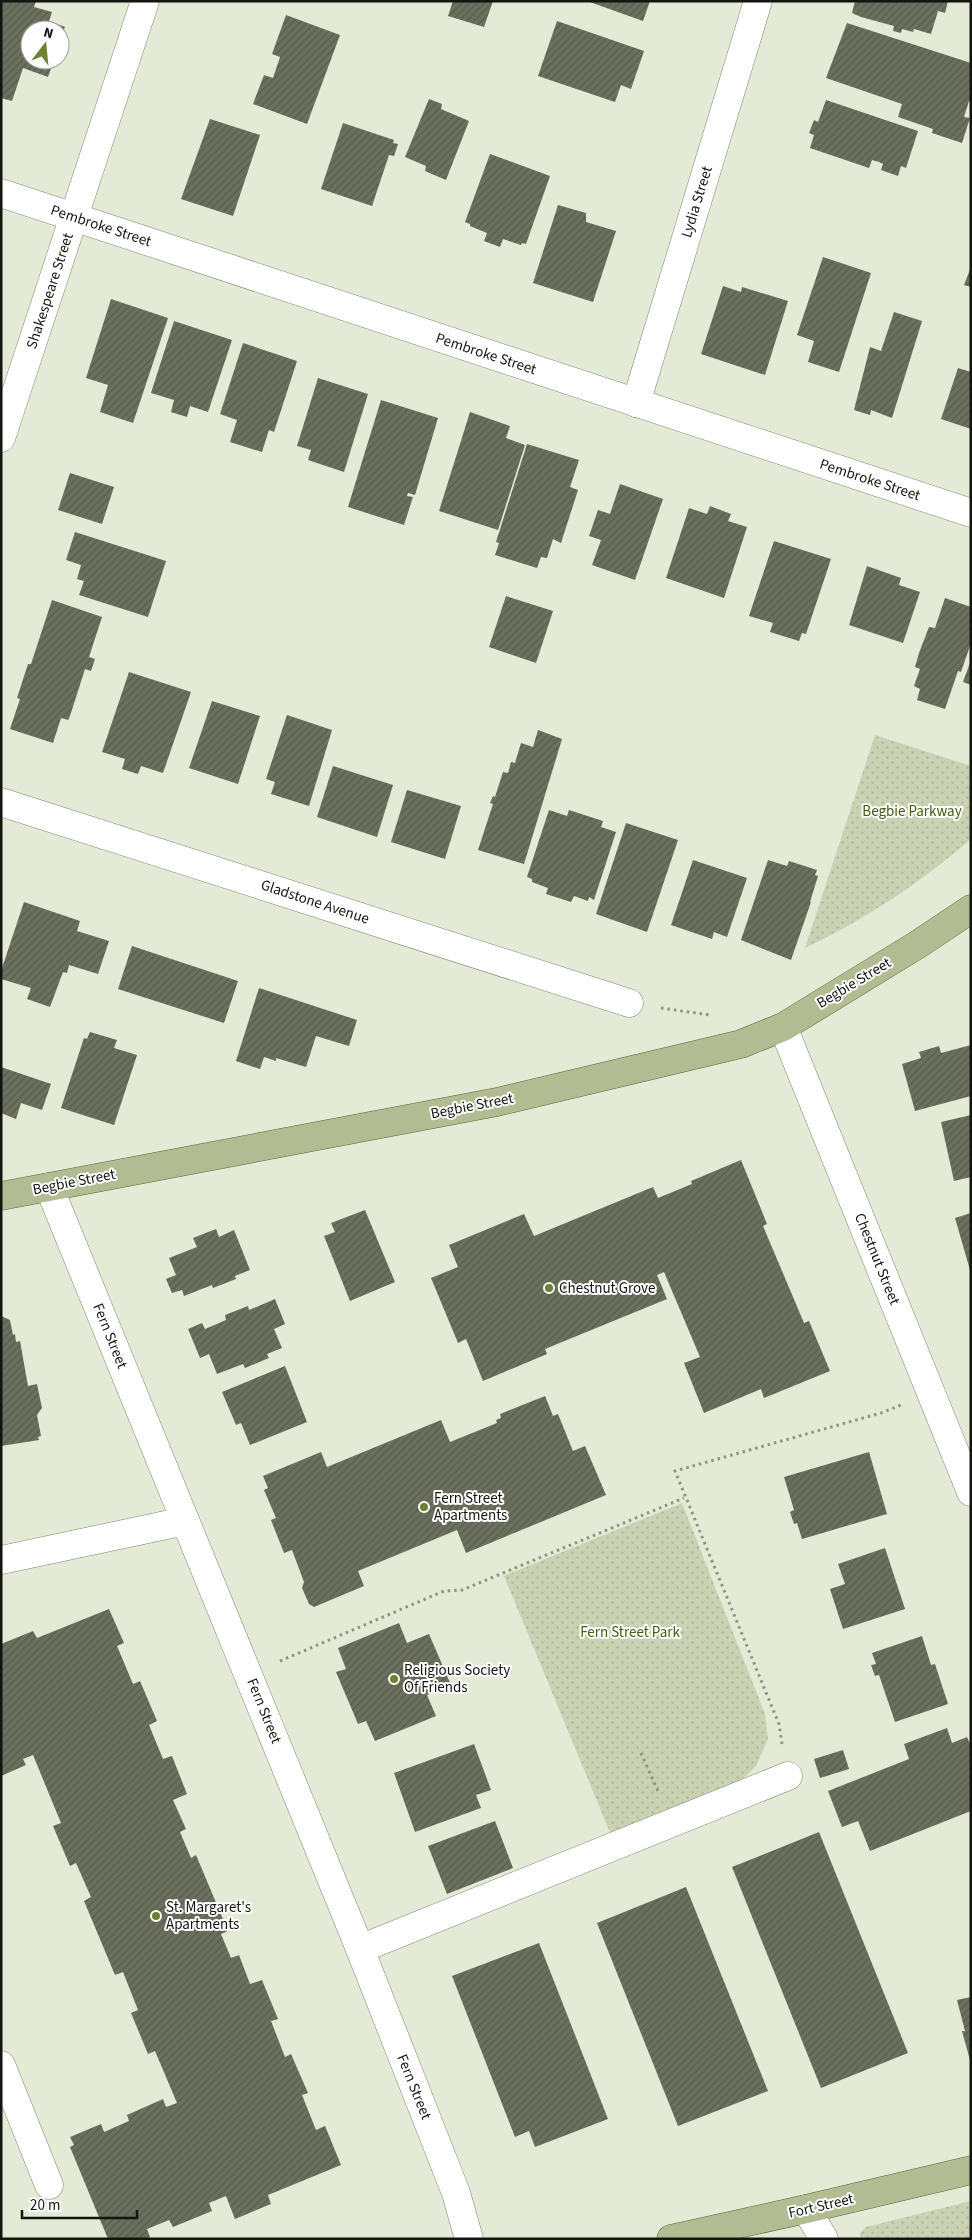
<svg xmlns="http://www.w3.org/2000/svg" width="972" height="2240" viewBox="0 0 972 2240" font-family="'Source Sans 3',sans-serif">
  <defs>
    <pattern id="park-dots" width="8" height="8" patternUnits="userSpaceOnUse" patternTransform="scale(1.25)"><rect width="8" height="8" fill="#c9d2b3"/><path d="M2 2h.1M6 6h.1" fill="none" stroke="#acb399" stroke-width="1.8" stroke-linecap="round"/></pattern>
    <pattern id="building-hatch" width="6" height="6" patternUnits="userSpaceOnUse" patternTransform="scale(1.25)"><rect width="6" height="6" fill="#6b715e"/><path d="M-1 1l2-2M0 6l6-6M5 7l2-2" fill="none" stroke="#575c4c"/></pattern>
  </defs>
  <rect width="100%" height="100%" fill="#e3ead5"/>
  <g fill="url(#park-dots)">
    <path d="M875,735L971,766V839C920,883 866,919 805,948Z"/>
    <polygon points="682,1503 765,1714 768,1739 756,1766 742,1780 611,1835 504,1576"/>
    <polygon points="971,2201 971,2239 860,2239 860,2233 866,2227"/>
  </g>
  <g fill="url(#building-hatch)">
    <polygon points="1,1 36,1 34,7 52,12 49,21 65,27 60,41 60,30 30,30 30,60 54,60 48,77 23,68 12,101 1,98"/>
    <polygon points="453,1 493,1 484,27 448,16"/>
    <polygon points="587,1 650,1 643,21"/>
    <polygon points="855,1 948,1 945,13 938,11 931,34 914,29 913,32 902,29 901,33 893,31 894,26 861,17 852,13"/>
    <polygon points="286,15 340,35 307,124 253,104 264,75 273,78 280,57 272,54"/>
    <polygon points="557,21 644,51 631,89 621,85 615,102 538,76"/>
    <polygon points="847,23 971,63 971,102 969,101 964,117 970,118 962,143 932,133 933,129 898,117 902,104 826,78"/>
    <polygon points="429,99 442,104 441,109 469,121 446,180 425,171 426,166 405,157"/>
    <polygon points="826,100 918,131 906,168 901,166 898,176 881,170 883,164 879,162 872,160 869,168 810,148 814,135 809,133 814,120 818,122"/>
    <polygon points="210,119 260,135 233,216 181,199"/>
    <polygon points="343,123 394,140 393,143 398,144 394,156 389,155 372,206 321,189"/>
    <polygon points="490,154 550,176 526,244 522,243 521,245 503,239 500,247 484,241 487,233 470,226 470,224 465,222"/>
    <polygon points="558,205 586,213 586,222 616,231 593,302 533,283"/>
    <polygon points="823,257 871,273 839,372 808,362 814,341 797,335"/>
    <polygon points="971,267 971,287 964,285"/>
    <polygon points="723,286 741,292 742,287 788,301 765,375 701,354"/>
    <polygon points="111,299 168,318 133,423 100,412 108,385 86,378"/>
    <polygon points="894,312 922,321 892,418 871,410 870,415 854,410 870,347 881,351"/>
    <polygon points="174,321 232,340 208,412 190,406 187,417 171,412 174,400 151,393"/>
    <polygon points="243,343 297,361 274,432 269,430 262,452 230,442 237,420 220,414"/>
    <polygon points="958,368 971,372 971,429 941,419"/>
    <polygon points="318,378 368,394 344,472 308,460 311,450 297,446"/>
    <polygon points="381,400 438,418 415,495 408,493 407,496 413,497 404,525 348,507"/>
    <polygon points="470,412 510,426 506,438 525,445 498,530 439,511"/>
    <polygon points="527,444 579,460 570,487 578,490 561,543 553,539 547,558 541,557 537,568 495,555 499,543 496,542"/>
    <polygon points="70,473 114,487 102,524 58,510"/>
    <polygon points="620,484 663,499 635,580 592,565 601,540 589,536 598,510 610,514"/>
    <polygon points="710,506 731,514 728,521 747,527 724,598 666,578 689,508 707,514"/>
    <polygon points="75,532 166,561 148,617 79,595 84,581 77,579 81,565 66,560"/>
    <polygon points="774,541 831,559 806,634 802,633 799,641 770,632 773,623 749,616"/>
    <polygon points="867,566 901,578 899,585 920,592 903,643 849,625"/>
    <polygon points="506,596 553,611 536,663 489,647"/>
    <polygon points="945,598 971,607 971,643 961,672 958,671 945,709 917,700 920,689 914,686 920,669 915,667 919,653 929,627 935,628"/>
    <polygon points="52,600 102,617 89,657 95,659 91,671 85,669 70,716 68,720 61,718 53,743 10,729 20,699 17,698 28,664 31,664"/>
    <polygon points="971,660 971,685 963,682"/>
    <polygon points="129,672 191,692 163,773 141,766 138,774 122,769 125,759 102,752"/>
    <polygon points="212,701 260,716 238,784 189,768"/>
    <polygon points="287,715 332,730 309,806 271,794 275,782 266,779"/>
    <polygon points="538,730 562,739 524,864 478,850 493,804 490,803 493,796 495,797 503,772 508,773 511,762 515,763 521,743 533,747"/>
    <polygon points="333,766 393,785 377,837 317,817"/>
    <polygon points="407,790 461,806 445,859 391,842"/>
    <polygon points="549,810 567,816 569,810 603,821 601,827 616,832 594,900 589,897 588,901 574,896 571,902 546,894 548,888 532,882 532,879 527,877"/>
    <polygon points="626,823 678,840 647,932 596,914"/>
    <polygon points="693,860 747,878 727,937 714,932 712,939 671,925"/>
    <polygon points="768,860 787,866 789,861 817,870 815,875 818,876 810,902 811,902 791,960 741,940"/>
    <polygon points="24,902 80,921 77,931 109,941 98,974 69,965 67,973 63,972 50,1007 27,999 31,988 1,979 1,971"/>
    <polygon points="132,946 238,981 224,1023 118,989"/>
    <polygon points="259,988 357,1020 349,1046 316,1036 306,1067 276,1058 276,1061 264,1057 260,1069 236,1061"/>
    <polygon points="90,1032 117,1040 114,1048 137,1055 114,1125 61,1108 84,1038 87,1039"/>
    <polygon points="971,1045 971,1096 915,1111 902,1064 921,1058 919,1052 939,1046 941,1053"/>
    <polygon points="1,1067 51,1084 42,1110 21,1103 16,1119 1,1113"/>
    <polygon points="971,1115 971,1177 954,1181 941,1122"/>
    <polygon points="741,1160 767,1224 763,1226 804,1323 809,1321 830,1371 764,1398 761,1389 704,1413 684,1363 700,1357 664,1272 657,1275 667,1299 545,1349 547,1354 483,1381 466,1339 458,1343 431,1278 458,1267 449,1245 524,1214 534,1236 653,1187 658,1198 692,1184 691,1181"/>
    <polygon points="365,1210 395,1282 350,1301 324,1236 335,1232 331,1223"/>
    <polygon points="971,1213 971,1270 970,1270 955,1218"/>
    <polygon points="216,1229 219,1237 234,1230 250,1270 235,1276 236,1279 213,1288 212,1285 184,1296 182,1290 172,1293 166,1279 176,1275 169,1258 197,1247 193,1238"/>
    <polygon points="275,1299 285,1324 274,1329 282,1348 267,1354 269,1358 245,1368 243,1364 217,1374 209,1354 200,1358 188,1329 202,1323 205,1329 226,1320 225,1315 248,1306 249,1310"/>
    <polygon points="1,1316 10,1320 13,1335 15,1334 16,1342 20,1341 28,1386 37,1384 42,1408 37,1415 41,1436 38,1437 39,1440 1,1446"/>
    <polygon points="285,1366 307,1422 250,1445 241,1423 236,1425 222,1392"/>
    <polygon points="545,1396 553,1416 558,1414 573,1451 585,1446 606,1495 466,1553 457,1530 358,1571 364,1586 314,1607 309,1604 302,1588 304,1582 292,1550 284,1553 271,1520 276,1518 264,1490 268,1488 263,1476 321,1452 327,1467 441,1420 450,1442 497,1423 496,1420 501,1418 500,1414"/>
    <polygon points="869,1452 887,1514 802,1539 797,1523 794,1524 790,1512 794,1510 784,1477"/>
    <polygon points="885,1548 905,1609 843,1629 830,1589 845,1584 838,1564"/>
    <polygon points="109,1609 124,1643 117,1646 133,1684 140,1681 157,1721 149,1725 163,1759 172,1756 187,1794 173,1800 186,1829 180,1832 191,1858 196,1855 228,1931 221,1934 231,1958 239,1955 250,1984 262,1980 278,2019 271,2021 285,2057 291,2054 308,2093 302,2095 316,2130 325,2126 341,2165 268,2195 271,2204 235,2219 226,2196 209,2203 212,2211 173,2227 169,2220 147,2229 150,2237 146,2239 108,2239 70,2147 74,2145 70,2137 101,2124 104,2132 129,2121 127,2115 163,2099 166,2107 177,2103 155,2051 148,2054 131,2013 138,2010 123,1972 115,1975 84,1901 91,1897 76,1863 70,1866 53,1826 61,1823 33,1755 23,1759 26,1765 1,1776 1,1644 33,1631 37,1638"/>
    <polygon points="399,1623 407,1643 429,1634 451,1685 427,1695 436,1716 375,1741 366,1721 358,1724 336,1672 346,1669 338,1648"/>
    <polygon points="922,1636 931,1665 935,1664 948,1704 895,1722 879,1675 875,1676 871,1665 876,1664 872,1653"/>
    <polygon points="947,1728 952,1743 967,1737 971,1746 971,1811 870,1851 858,1821 842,1827 828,1791 909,1759 904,1744"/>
    <polygon points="474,1744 491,1790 476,1795 481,1808 415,1832 394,1773"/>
    <polygon points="843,1750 849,1769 820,1778 814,1759"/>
    <polygon points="495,1821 513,1868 447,1894 428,1846"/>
    <polygon points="819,1832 908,2053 821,2088 732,1867"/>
    <polygon points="686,1887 768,2091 678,2126 597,1923"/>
    <polygon points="539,1943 608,2119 535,2147 529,2131 515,2137 452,1976"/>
    <polygon points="971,1997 971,2060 970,2060 962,2031 965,2031 957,2000"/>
  </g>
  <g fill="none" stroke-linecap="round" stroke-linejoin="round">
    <g stroke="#808673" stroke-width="29">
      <g id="minor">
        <polyline points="1,193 971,513"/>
        <polyline points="636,403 758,1"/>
        <polyline points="1,438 145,1"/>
        <polyline points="1,802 629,1003"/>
        <polyline points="783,1027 971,1492"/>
        <polyline points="49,1187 360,1949 456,2193 469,2239"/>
        <polyline points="1,1560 185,1521"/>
        <polyline points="360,1949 788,1776"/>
        <polyline points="1,2065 49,2185"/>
        <polyline points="806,2209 824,2239"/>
      </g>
    </g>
    <g stroke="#596536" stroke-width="29">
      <g id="major">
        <polyline points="1,1196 497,1102 741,1044 783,1027 917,945 971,909"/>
        <polyline points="671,2239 806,2209 971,2170"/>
      </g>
    </g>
    <g stroke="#8e9384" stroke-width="3" stroke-dasharray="2.5 4" stroke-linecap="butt">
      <polyline points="661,1008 710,1015"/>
      <polyline points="280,1661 444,1591 462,1590 684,1498"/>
      <polyline points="782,1744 779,1724 675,1471 881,1413 901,1405"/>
      <polyline points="641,1753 658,1791"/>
    </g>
    <use href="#minor" stroke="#fff" stroke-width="28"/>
    <use href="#major" stroke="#b2bc93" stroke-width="28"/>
  </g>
  <g fill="#6e8132" stroke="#fff" stroke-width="2">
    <circle cx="549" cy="1288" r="5"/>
    <circle cx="424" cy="1507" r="5"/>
    <circle cx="394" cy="1679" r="5"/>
    <circle cx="156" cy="1916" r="5"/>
  </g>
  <g text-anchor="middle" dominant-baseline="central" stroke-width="4" stroke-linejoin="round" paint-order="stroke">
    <g font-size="15" fill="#13150e" stroke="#fff">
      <text transform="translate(697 202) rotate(-73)">Lydia Street</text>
      <text transform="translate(101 226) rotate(18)">Pembroke Street</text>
      <text transform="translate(50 291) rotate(-72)">Shakespeare Street</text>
      <text transform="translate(486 354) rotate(18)">Pembroke Street</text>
      <text transform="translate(870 480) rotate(18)">Pembroke Street</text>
      <text transform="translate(315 902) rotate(18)">Gladstone Avenue</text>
      <text transform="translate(854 983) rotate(-31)">Begbie Street</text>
      <text transform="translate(472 1106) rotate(-11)">Begbie Street</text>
      <text transform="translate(74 1182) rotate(-11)">Begbie Street</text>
      <text transform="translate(877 1259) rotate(68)">Chestnut Street</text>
      <text transform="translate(110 1336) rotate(68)">Fern Street</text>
      <text transform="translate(264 1711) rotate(68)">Fern Street</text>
      <text transform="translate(414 2087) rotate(68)">Fern Street</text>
      <text transform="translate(821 2206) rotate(-13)">Fort Street</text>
    </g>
    <g font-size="15" fill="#4a5a12" stroke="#fff">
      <text x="912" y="811">Begbie Parkway</text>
      <text x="630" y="1632">Fern Street Park</text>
    </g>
    <g font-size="15" fill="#13150e" stroke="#fff" text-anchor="start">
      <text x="559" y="1288">Chestnut Grove</text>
      <text x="434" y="1498">Fern Street<tspan x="434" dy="17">Apartments</tspan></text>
      <text x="404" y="1670">Religious Society<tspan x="404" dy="17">Of Friends</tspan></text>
      <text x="166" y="1907">St. Margaret's<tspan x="166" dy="17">Apartments</tspan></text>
    </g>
  </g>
  <rect width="972" height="2240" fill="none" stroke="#13150e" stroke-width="5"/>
  <g transform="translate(45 45) rotate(16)"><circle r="24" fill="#ffffff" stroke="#a1a19f"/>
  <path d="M0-4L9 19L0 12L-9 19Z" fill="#6e8132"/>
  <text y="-8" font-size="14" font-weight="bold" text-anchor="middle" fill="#13150e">N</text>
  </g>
  <path d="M22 2210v8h115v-8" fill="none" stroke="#13150e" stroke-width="2.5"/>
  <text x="30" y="2210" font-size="15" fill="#13150e" stroke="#ffffff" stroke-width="4" paint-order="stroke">20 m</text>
</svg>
